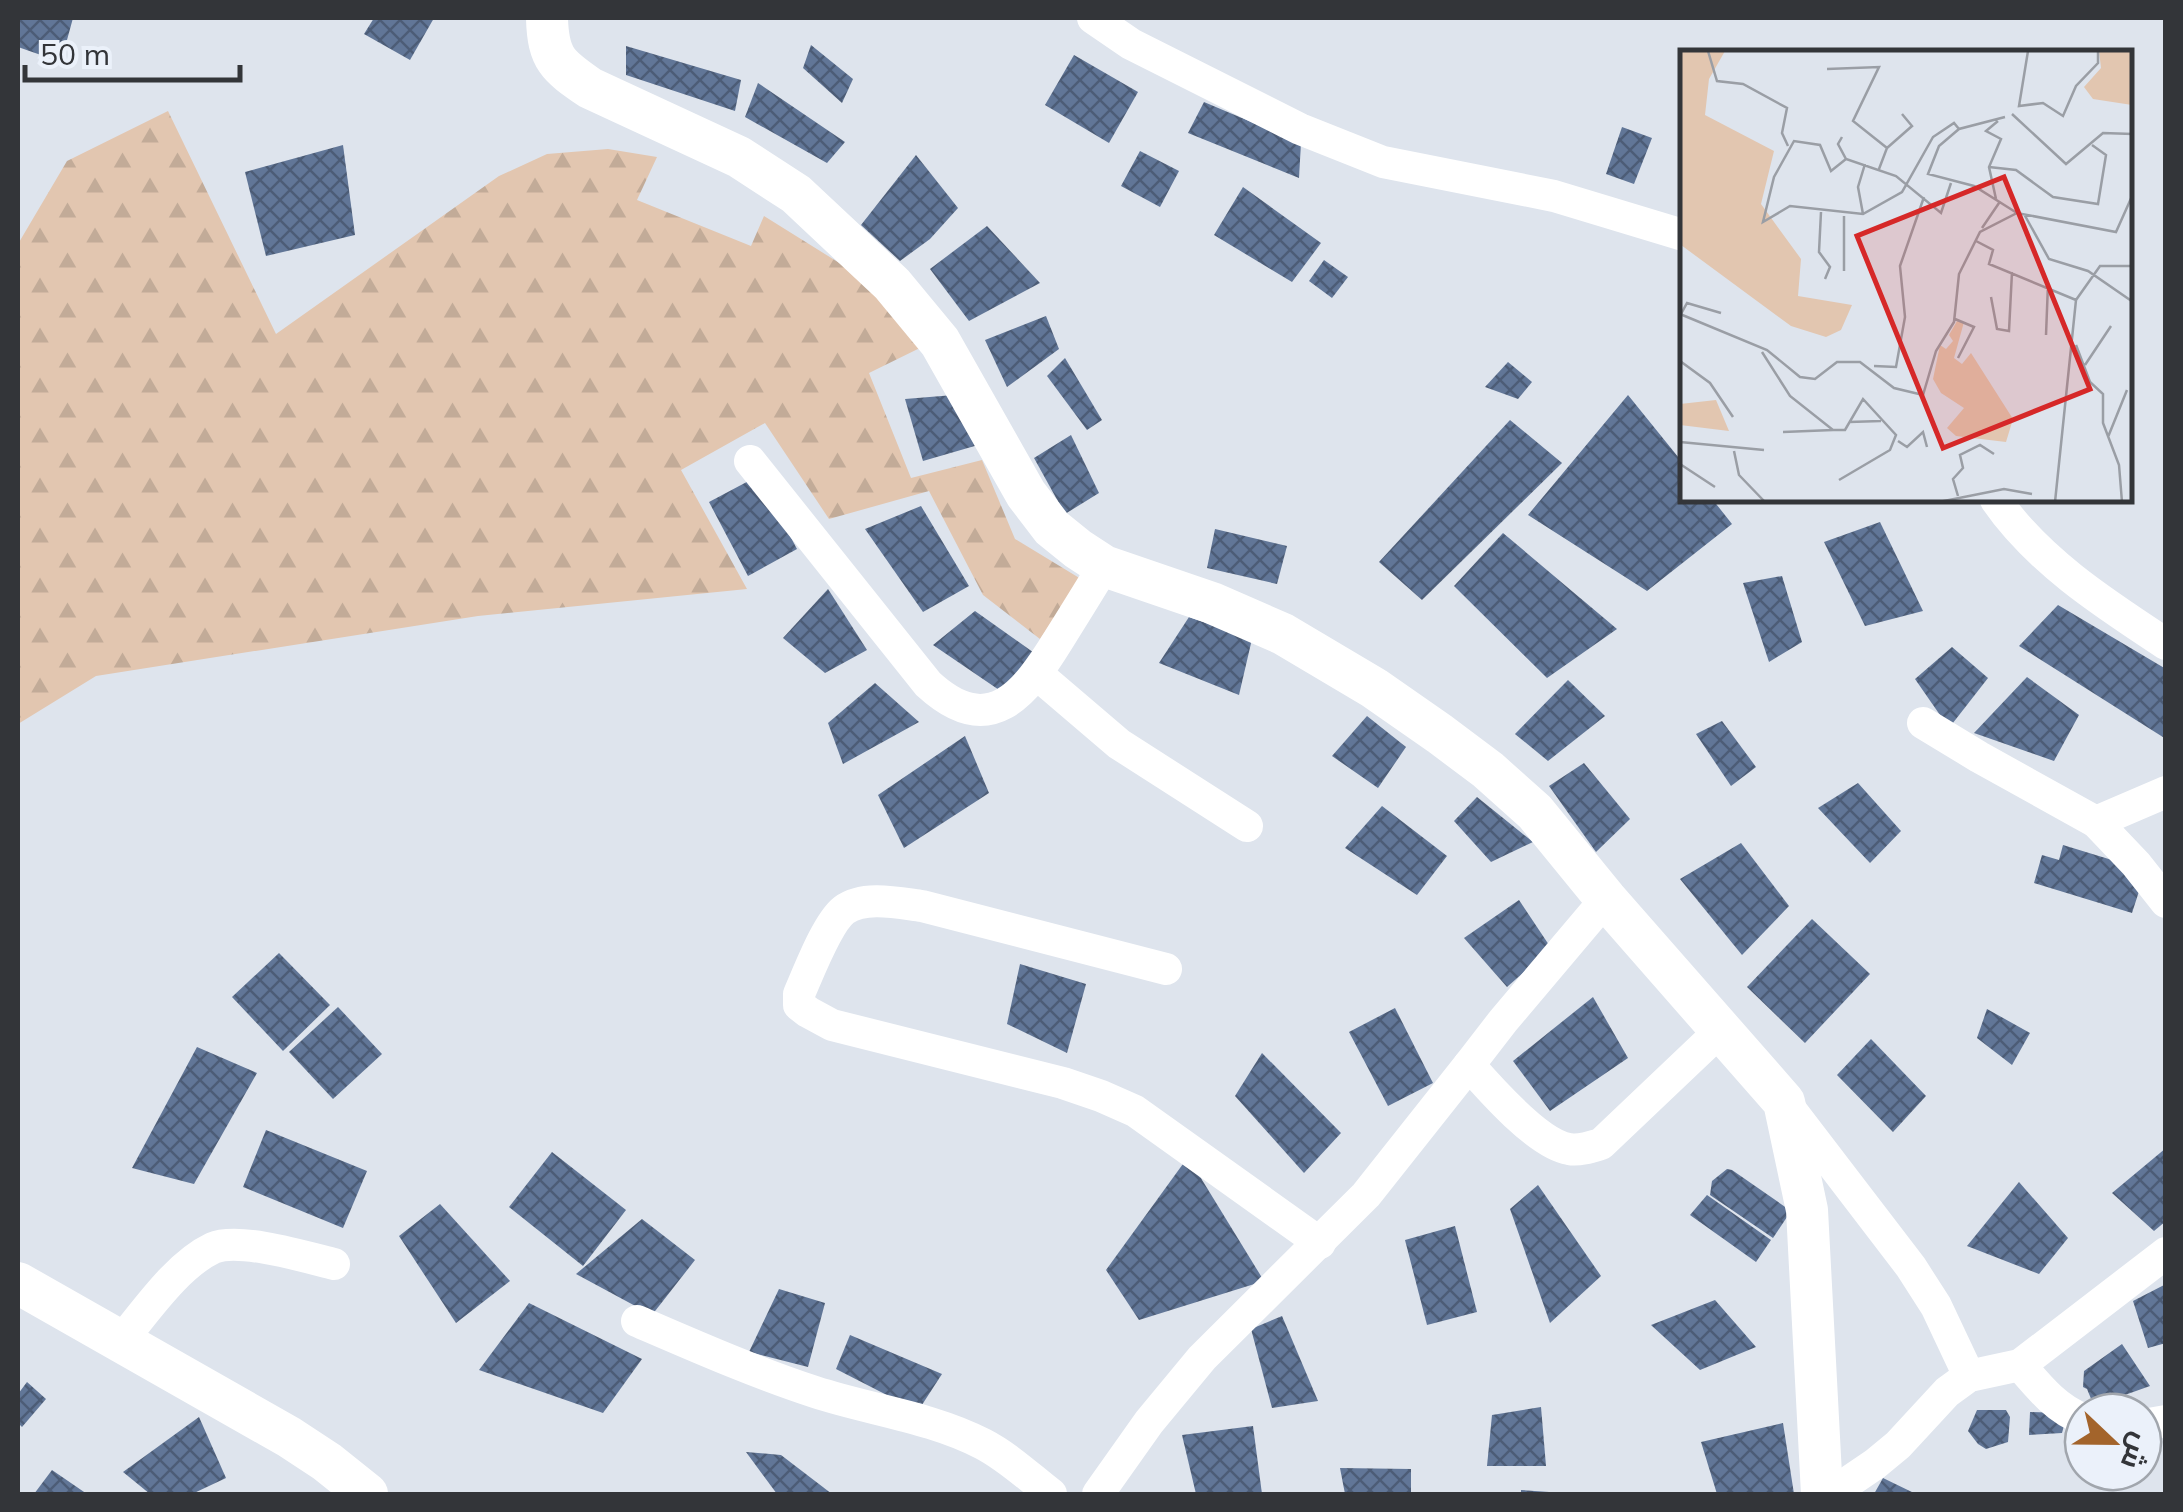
<svg xmlns="http://www.w3.org/2000/svg" width="2183" height="1512" viewBox="0 0 2183 1512" font-family="Mulish,Cairo,sans-serif">
  <defs>
    <pattern id="forest-firs" width="22" height="20" patternUnits="userSpaceOnUse" patternTransform="scale(2.5)"><rect width="22" height="20" fill="#e2c6b0"/><path d="M5 1l3.5 6h-7zM16 11l3.5 6h-7z" fill="#c2ab98"/></pattern>
    <pattern id="building-cross-hatch" width="8" height="8" patternUnits="userSpaceOnUse" patternTransform="scale(2.5)"><rect width="8" height="8" fill="#617697"/><path d="M0 0l8 8M0 8l8-8" fill="none" stroke="#4c5c76"/></pattern>
  </defs>
  <rect width="100%" height="100%" fill="#dee4ed"/>
  <polygon fill="url(#forest-firs)" points="168,111 276,334 499,176 547,154 608,149 657,157 637,200 751,246 764,216 857,274 926,345 869,373 911,478 982,460 1015,539 1081,579 1040,639 983,595 929,491 829,519 765,423 681,470 747,589 478,616 96,676 18,724 18,244 67,161"/>
  <g fill="url(#building-cross-hatch)">
    <polygon points="18,18 73,18 61,62 18,47"/>
    <polygon points="374,18 434,18 410,60 364,34"/>
    <polygon points="811,45 853,79 842,103 803,68"/>
    <polygon points="626,46 741,80 735,111 626,75"/>
    <polygon points="1074,55 1138,92 1109,143 1045,105"/>
    <polygon points="758,83 845,142 827,163 745,117"/>
    <polygon points="1204,102 1301,143 1299,178 1188,133"/>
    <polygon points="1622,127 1652,138 1634,184 1606,174"/>
    <polygon points="343,145 355,235 266,256 245,172"/>
    <polygon points="1140,151 1179,171 1160,207 1121,186"/>
    <polygon points="916,155 958,208 930,239 900,261 861,225"/>
    <polygon points="1243,187 1321,243 1292,282 1214,235"/>
    <polygon points="987,226 1040,283 969,321 930,269"/>
    <polygon points="1324,260 1348,277 1332,298 1309,281"/>
    <polygon points="1046,316 1059,349 1007,387 985,340"/>
    <polygon points="1065,358 1102,420 1087,430 1047,376"/>
    <polygon points="1508,362 1532,382 1518,399 1485,387"/>
    <polygon points="966,394 985,443 923,461 905,399"/>
    <polygon points="1628,395 1683,463 1683,500 1713,500 1732,524 1647,591 1528,515"/>
    <polygon points="1510,420 1562,463 1422,600 1379,562"/>
    <polygon points="1071,435 1099,493 1065,514 1034,458"/>
    <polygon points="758,476 797,549 748,576 709,502"/>
    <polygon points="921,506 969,586 923,612 865,529"/>
    <polygon points="1880,522 1923,611 1865,626 1824,542"/>
    <polygon points="1215,529 1287,546 1277,584 1207,568"/>
    <polygon points="1503,533 1617,629 1547,678 1454,586"/>
    <polygon points="1782,576 1802,642 1769,662 1743,583"/>
    <polygon points="828,589 867,650 825,673 783,638"/>
    <polygon points="2058,605 2166,669 2166,739 2019,646"/>
    <polygon points="975,611 1037,655 1005,694 933,645"/>
    <polygon points="1189,617 1252,639 1239,695 1159,663"/>
    <polygon points="1952,647 1988,678 1949,728 1915,679"/>
    <polygon points="2027,677 2079,715 2054,761 1974,733"/>
    <polygon points="1568,680 1605,716 1548,761 1515,734"/>
    <polygon points="875,683 919,722 843,764 828,723"/>
    <polygon points="1367,716 1406,747 1378,788 1332,756"/>
    <polygon points="1722,721 1756,767 1731,786 1696,734"/>
    <polygon points="965,736 989,793 904,848 878,795"/>
    <polygon points="1584,763 1630,819 1596,852 1549,786"/>
    <polygon points="1858,783 1901,831 1870,863 1818,808"/>
    <polygon points="1477,797 1533,842 1491,862 1454,821"/>
    <polygon points="1382,806 1447,856 1417,895 1345,848"/>
    <polygon points="1741,843 1789,906 1742,955 1680,879"/>
    <polygon points="2063,845 2125,864 2143,879 2132,913 2034,883 2042,855 2059,860"/>
    <polygon points="1519,900 1551,948 1507,987 1464,938"/>
    <polygon points="1812,919 1870,974 1805,1043 1747,987"/>
    <polygon points="279,953 330,1005 283,1051 232,997"/>
    <polygon points="1020,964 1086,984 1067,1053 1007,1024"/>
    <polygon points="1593,997 1628,1058 1550,1111 1513,1061"/>
    <polygon points="338,1007 382,1054 333,1099 289,1052"/>
    <polygon points="1395,1008 1433,1083 1388,1106 1349,1032"/>
    <polygon points="1987,1009 2030,1033 2012,1065 1977,1038"/>
    <polygon points="1871,1039 1926,1096 1893,1132 1837,1075"/>
    <polygon points="197,1047 257,1073 194,1184 132,1168"/>
    <polygon points="1262,1053 1341,1133 1304,1173 1235,1096"/>
    <polygon points="266,1130 367,1171 343,1228 243,1187"/>
    <polygon points="2166,1148 2166,1221 2154,1231 2112,1193"/>
    <polygon points="552,1152 626,1210 583,1266 509,1207"/>
    <polygon points="1188,1157 1264,1281 1139,1320 1106,1270"/>
    <polygon points="1727,1169 1732,1170 1791,1211 1773,1238 1710,1195 1712,1181"/>
    <polygon points="2019,1182 2068,1238 2039,1274 1967,1246"/>
    <polygon points="1538,1185 1601,1276 1550,1323 1510,1209"/>
    <polygon points="1707,1195 1771,1240 1756,1262 1690,1215"/>
    <polygon points="440,1204 510,1281 456,1323 399,1236"/>
    <polygon points="642,1219 695,1260 652,1315 576,1274"/>
    <polygon points="1455,1226 1477,1312 1427,1325 1405,1240"/>
    <polygon points="2166,1284 2166,1343 2148,1348 2133,1301"/>
    <polygon points="779,1289 825,1303 808,1367 749,1352"/>
    <polygon points="1715,1300 1756,1347 1700,1370 1651,1325"/>
    <polygon points="529,1303 642,1359 603,1413 479,1370"/>
    <polygon points="1282,1316 1318,1401 1272,1408 1251,1329"/>
    <polygon points="850,1335 942,1374 918,1411 836,1369"/>
    <polygon points="2122,1344 2150,1386 2094,1406 2087,1389 2083,1387 2084,1371"/>
    <polygon points="27,1382 46,1399 22,1427 18,1423 18,1394"/>
    <polygon points="1541,1407 1546,1466 1487,1466 1492,1415"/>
    <polygon points="1977,1410 2006,1410 2010,1417 2008,1442 1986,1449 1978,1444 1968,1431"/>
    <polygon points="2030,1412 2062,1413 2065,1422 2062,1433 2029,1435"/>
    <polygon points="199,1417 226,1478 192,1494 150,1494 123,1472"/>
    <polygon points="1783,1423 1794,1494 1717,1494 1701,1442"/>
    <polygon points="1253,1426 1262,1494 1196,1494 1182,1435"/>
    <polygon points="2143,1446 2152,1448 2147,1467 2143,1468"/>
    <polygon points="746,1452 781,1455 832,1494 777,1494"/>
    <polygon points="1340,1468 1411,1469 1411,1494 1345,1494"/>
    <polygon points="52,1470 87,1494 34,1494"/>
    <polygon points="1883,1478 1916,1494 1874,1494"/>
    <polygon points="1521,1490 1549,1492 1549,1494 1521,1494"/>
  </g>
  <g fill="none" stroke-linecap="round" stroke-linejoin="round">
    <g stroke="#fff" stroke-width="32">
      <polyline points="1093,18 1131,44 1300,129 1383,162 1554,196 1683,235"/>
      <path d="M750,461L928,684C990,741 1025,694 1059,639C1074,615 1089,591 1104,566"/>
      <path d="M1996,500C2038,561 2105,604 2166,644"/>
      <polyline points="1037,674 1119,744 1247,826"/>
      <polyline points="1923,723 1979,757 2096,822"/>
      <polyline points="2166,792 2096,822 2136,864 2166,902"/>
      <path d="M1166,969L922,906C899,903 864,895 844,910C827,923 808,974 799,994V1005L808,1012L832,1025L1063,1083L1101,1096L1135,1111L1320,1243"/>
      <polyline points="1469,1065 1503,1021 1606,899"/>
      <polyline points="1787,1105 1911,1267 1936,1306 1969,1376"/>
      <path d="M637,1321C695,1346 754,1372 815,1392C870,1410 931,1417 983,1444C1008,1457 1029,1477 1051,1494"/>
      <path d="M121,1341C146,1311 177,1265 213,1248C239,1237 306,1257 334,1264"/>
      <path d="M2020,1365C2038,1386 2056,1409 2083,1419"/>
      <polyline points="2143,1425 2166,1421"/>
      <path d="M1098,1494L1149,1422L1202,1358L1366,1195L1469,1065C1490,1089 1538,1144 1569,1149C1579,1151 1591,1147 1601,1144L1721,1030"/>
      <polyline points="1822,1494 1847,1483 1875,1464 1898,1445 1947,1392 1969,1376 2020,1365 2166,1253"/>
    </g>
    <g stroke="#fff" stroke-width="42">
      <path d="M547,18C548,59 558,66 590,88L739,157L796,194L892,284L940,342L1026,494L1052,528L1078,549L1104,566L1212,603L1283,634L1374,688L1440,734L1488,770L1535,812L1606,899L1784,1102L1807,1210L1822,1494"/>
      <polyline points="18,1283 289,1437 327,1462 367,1494"/>
    </g>
  </g>
  <g transform="translate(1680 50)">
    <rect width="452" height="452" fill="#dee4ed"/>
    <path d="M0,1H45L29,29L25,65L94,101L81,154L121,209L118,246L172,255L161,280L146,287L111,276L1,195ZM419,1H452V55L413,49L404,37L421,18ZM277,271L284,272L274,308L282,314L291,303L333,369L326,392L276,386L267,378L284,358L261,343L253,329L260,295L266,299L273,291L269,285ZM36,350L49,381L0,375V354Z" fill="#e2c6b0"/>
    <path fill="none" stroke="#9a9ea5" stroke-width="2.5" d="M28,1L37,31L63,34L107,58L102,83L108,96M348,1L339,56L363,53L383,66L396,36L418,13V1M147,19L199,17L173,71L207,98L199,119M332,64L386,114L423,83L453,84M325,67L279,79L259,96L248,124L294,136L337,163M162,87L158,94L166,109L216,126L261,163L271,133M207,98L232,76L222,64M166,109L151,121L140,95L114,91L94,127L83,172L110,156L183,164L222,142L253,87L274,73L279,79M309,117L336,120L373,147L418,154L426,105L412,95M316,149L309,117L321,89L306,81L318,71M141,162L139,202L150,217L145,229M183,164L178,137L185,114M344,164L369,209L408,221L453,252M302,178L319,153M296,191L313,200L309,214L396,250M164,221V166M311,247L317,279L329,281L332,222M0,264L87,300L120,327L135,329L157,312H180L214,338L243,345L256,301L274,272L279,224L300,182L337,163L436,182L453,144M1,264L7,253L41,263M275,269L294,277L278,308M366,285L368,234M396,295L410,332L423,344V373L439,415L442,452M82,302L110,346L153,380H165L183,349L216,385L210,400L159,430M0,311L30,333L53,367M405,315L431,276M194,316L216,317L225,267L220,216L244,147M169,372L201,371M103,382L153,380M428,387L447,340M218,391L227,397L243,382L247,397M0,392L84,400M54,401L59,425L85,452M0,414L35,437M278,446L273,429L283,418L280,405L300,395L314,404M259,452L324,439L352,444M375,452L396,250L420,216H453"/>
    <path fill="#d62828" fill-opacity="0.15" stroke="#d62828" stroke-width="5" d="M324,127L410,339L263,398L177,186Z"/>
    <rect width="452" height="452" fill="none" stroke="#333539" stroke-width="5"/>
  </g>
  <rect width="2183" height="1512" fill="none" stroke="#333539" stroke-width="40"/>
  <g transform="translate(2113 1442) rotate(112)"><circle r="48" fill="#ebf1fa" stroke="#a1a6ad" stroke-width="2.5"/>
  <path d="M0-8L18 38L0 25L-18 38Z" fill="#a3642b"/>
  <text y="-15" font-size="28" font-weight="bold" text-anchor="middle" fill="#333539">ش</text>
  </g>
  <path d="M25 65v15h215v-15" fill="none" stroke="#333539" stroke-width="5"/>
  <text x="40" y="65" font-size="30" fill="#333539" stroke="#ebf1fa" stroke-width="8" paint-order="stroke">50 m</text>
</svg>
